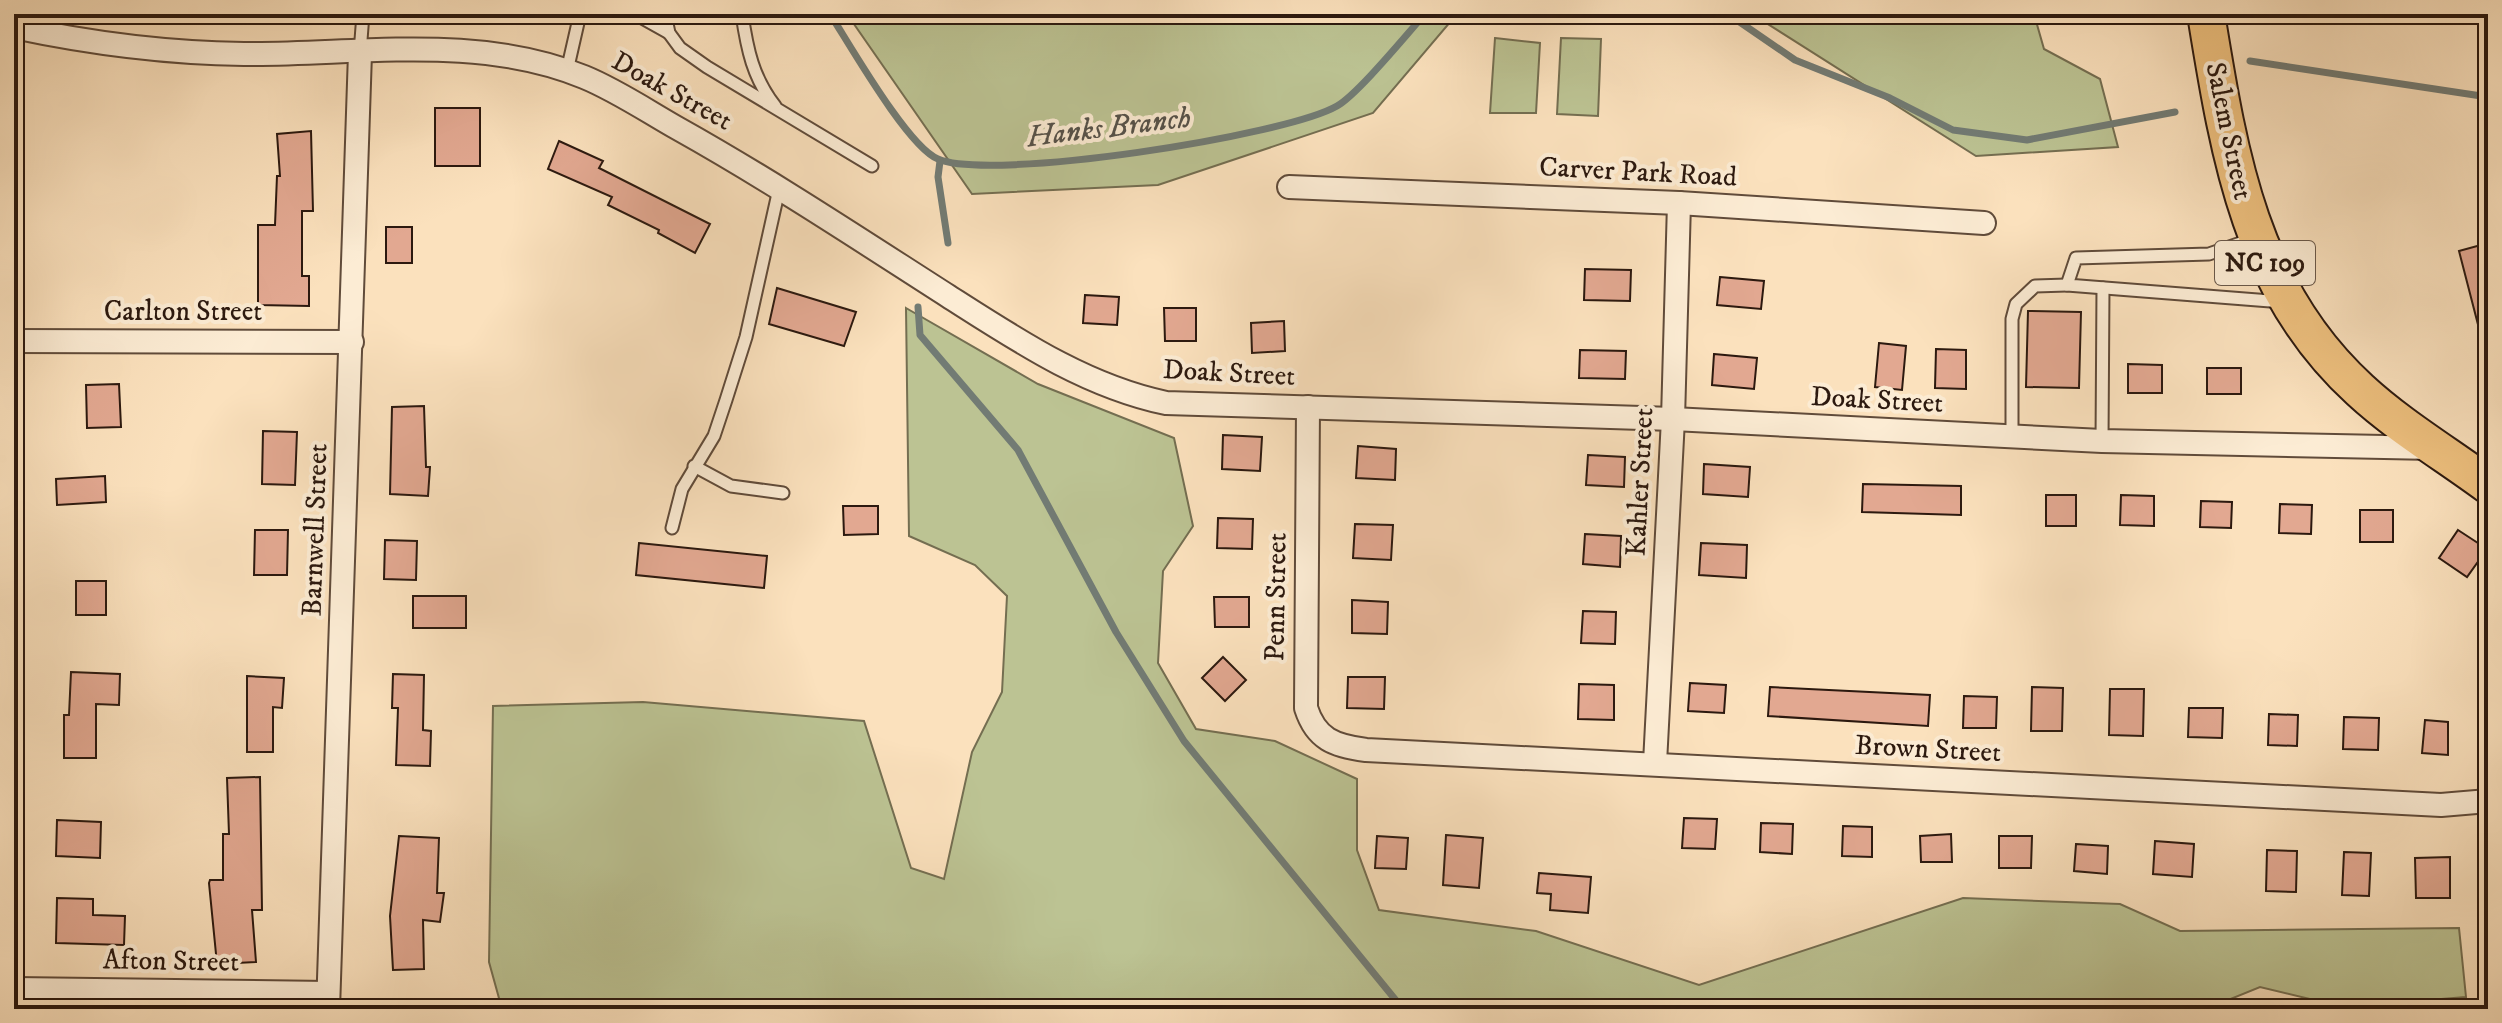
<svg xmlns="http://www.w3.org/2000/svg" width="2502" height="1023" viewBox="0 0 2502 1023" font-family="'IM FELL DW Pica',serif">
  <rect width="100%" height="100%" fill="#fbe1bd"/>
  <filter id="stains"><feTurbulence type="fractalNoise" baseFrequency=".0025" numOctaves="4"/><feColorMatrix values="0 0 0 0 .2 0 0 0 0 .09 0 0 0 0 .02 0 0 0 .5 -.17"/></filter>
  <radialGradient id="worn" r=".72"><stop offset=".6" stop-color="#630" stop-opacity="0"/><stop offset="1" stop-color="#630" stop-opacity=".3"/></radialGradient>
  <g fill="#bcc393" stroke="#746e51" stroke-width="2">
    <polygon points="847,14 1457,14 1373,113 1158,185 972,194"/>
    <polygon points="1752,14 2034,14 2044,49 2100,79 2118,147 1976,156"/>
    <polygon points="1495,38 1540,43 1536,113 1490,113"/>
    <polygon points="1561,38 1601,39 1598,116 1557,114"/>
    <polygon points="906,308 1038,384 1174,438 1193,526 1163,571 1158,663 1196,729 1275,741 1357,779 1357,850 1379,910 1536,931 1699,985 1963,898 2120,904 2180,931 2459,928 2466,997 2343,1007 2260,987 2206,1009 502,1009 489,962 493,706 643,702 864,721 911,868 944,879 972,752 1002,692 1007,596 975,565 909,536"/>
  </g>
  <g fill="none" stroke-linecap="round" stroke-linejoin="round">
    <g stroke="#727b74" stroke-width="7">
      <path d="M830,14C850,45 908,147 938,159C991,182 1285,136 1337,106C1358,94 1406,35 1425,14"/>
      <polyline points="1728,14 1795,60 1890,98 1953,130 2027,140 2175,112"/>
      <polyline points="2250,61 2488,97"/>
      <polyline points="940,161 938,177 948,243"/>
      <polyline points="918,307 920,335 1018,450 1116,632 1184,741 1403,1009"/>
    </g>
  </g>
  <g fill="#e2a891" stroke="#2c190f" stroke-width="2">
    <rect x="435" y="108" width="45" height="58"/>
    <polygon points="311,131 313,211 302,211 302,276 309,276 309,306 258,305 258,225 275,225 277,176 280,176 277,134"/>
    <polygon points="559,141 603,161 599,168 710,224 695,253 658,233 659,230 608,205 612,197 548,169"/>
    <rect x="386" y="227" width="26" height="36"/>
    <polygon points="2488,243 2488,339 2482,340 2459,251"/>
    <polygon points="1585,269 1631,270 1630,301 1584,300"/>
    <polygon points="1720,277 1764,281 1761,309 1717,305"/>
    <polygon points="777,288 856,312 844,346 769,324"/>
    <polygon points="1085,295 1119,297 1117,325 1083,323"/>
    <polygon points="1164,308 1196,308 1196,341 1165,341"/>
    <polygon points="2028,311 2081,312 2079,388 2026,387"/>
    <polygon points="1284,321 1285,351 1252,353 1251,323"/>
    <polygon points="1879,343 1906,346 1902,390 1875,387"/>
    <polygon points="1936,349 1966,350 1966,389 1935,388"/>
    <polygon points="1580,350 1626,351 1625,379 1579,378"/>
    <polygon points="1714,354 1757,358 1754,389 1712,385"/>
    <polygon points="2128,364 2162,365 2162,393 2128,393"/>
    <rect x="2207" y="368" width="34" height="26"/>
    <polygon points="119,384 121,427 87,428 86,385"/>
    <polygon points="424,406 426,467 430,467 428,496 390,494 392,407"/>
    <polygon points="263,431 297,432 295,485 262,484"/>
    <polygon points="1223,435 1262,437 1260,471 1222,469"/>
    <polygon points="1358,446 1396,449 1395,480 1356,478"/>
    <polygon points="1588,455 1625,457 1624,487 1586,485"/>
    <polygon points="1704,464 1750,467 1748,497 1703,494"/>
    <polygon points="105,476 106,502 57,505 56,479"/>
    <polygon points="1863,484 1961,486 1961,515 1862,512"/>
    <rect x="2046" y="495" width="30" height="31"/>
    <polygon points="2121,495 2154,496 2154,526 2120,525"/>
    <polygon points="2201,501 2232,502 2231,528 2200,527"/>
    <polygon points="2280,504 2312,505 2311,534 2279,533"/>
    <polygon points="843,506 878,506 878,534 844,535"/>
    <rect x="2360" y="510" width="33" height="32"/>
    <polygon points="1218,518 1253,519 1252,549 1217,548"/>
    <polygon points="1355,524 1393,525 1391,560 1353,558"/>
    <polygon points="255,530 288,530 287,575 254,575"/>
    <polygon points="2458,530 2487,549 2467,577 2439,558"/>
    <polygon points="1585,534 1621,536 1620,567 1583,564"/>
    <polygon points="385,540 417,541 416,580 384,579"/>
    <polygon points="639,543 767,556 764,588 636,575"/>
    <polygon points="1701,543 1747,545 1746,578 1699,575"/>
    <rect x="76" y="581" width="30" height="34"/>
    <rect x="413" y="596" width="53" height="32"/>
    <polygon points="1214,597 1249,597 1249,627 1215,627"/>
    <polygon points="1352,600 1388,602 1387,634 1352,633"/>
    <polygon points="1583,611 1616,612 1615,644 1581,643"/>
    <polygon points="1223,657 1246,680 1225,701 1202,678"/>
    <polygon points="71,672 120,674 119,705 96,704 96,758 64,758 64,715 69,715"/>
    <polygon points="393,674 424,675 423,730 431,731 430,766 396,765 398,708 392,708"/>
    <polygon points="247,676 284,678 282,708 273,707 273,752 247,752"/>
    <polygon points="1348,677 1385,677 1384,709 1347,708"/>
    <polygon points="1690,683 1726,685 1724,713 1688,711"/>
    <polygon points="1579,684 1614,685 1614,720 1578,719"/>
    <polygon points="1770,687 1930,695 1928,726 1768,716"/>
    <polygon points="2032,687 2063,688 2062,731 2031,731"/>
    <polygon points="2110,689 2144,689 2143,736 2109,735"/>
    <polygon points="1964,696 1997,697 1996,728 1963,728"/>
    <polygon points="2189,708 2223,708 2222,738 2188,737"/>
    <polygon points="2269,714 2298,715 2297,746 2268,745"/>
    <polygon points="2344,717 2379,718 2378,750 2343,749"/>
    <polygon points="2425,720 2448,722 2448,755 2422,753"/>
    <polygon points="260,777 262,910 252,910 256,962 217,964 209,883 210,880 223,880 223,834 229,834 227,778"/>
    <polygon points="1684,818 1717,819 1715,849 1682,848"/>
    <polygon points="57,820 101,822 100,858 56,856"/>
    <polygon points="1761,823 1793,824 1792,854 1760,852"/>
    <polygon points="1843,826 1872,827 1872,857 1842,856"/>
    <polygon points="1951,834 1952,862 1921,862 1920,836"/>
    <polygon points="1446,835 1483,838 1479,888 1443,885"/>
    <polygon points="399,836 439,838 437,893 444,893 440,922 423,920 424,969 393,970 390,916"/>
    <polygon points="1377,836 1408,838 1406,869 1375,868"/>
    <polygon points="1999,836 2032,836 2031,868 1999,868"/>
    <polygon points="2155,841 2194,844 2192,877 2153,874"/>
    <polygon points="2076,844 2108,846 2107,874 2074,871"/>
    <polygon points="2267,850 2297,851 2296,892 2266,891"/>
    <polygon points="2344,852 2371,853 2369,896 2342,895"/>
    <polygon points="2450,857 2450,898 2416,898 2415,858"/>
    <polygon points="1539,873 1591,877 1588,913 1550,910 1551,894 1537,893"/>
    <polygon points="57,898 93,899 93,915 125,916 124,945 56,943"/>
  </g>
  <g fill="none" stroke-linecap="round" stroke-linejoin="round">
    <g stroke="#604b3a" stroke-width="15">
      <g id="service">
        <polyline points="635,14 669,33"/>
        <polyline points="665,14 669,33 680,48 707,67 872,166"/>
        <path d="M742,14C747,49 753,78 775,106"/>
        <polyline points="360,53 363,14"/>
        <polyline points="567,71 580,14"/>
        <polyline points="2255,238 2209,254 2076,258 2067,285 2283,302"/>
        <polyline points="2012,436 2012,319 2016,304 2035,286 2067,285"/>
        <polyline points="2102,441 2103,288"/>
        <polyline points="694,466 731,486 783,493"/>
        <polyline points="672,528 682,489 714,436 726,400 746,337 779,189"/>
      </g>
    </g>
    <g stroke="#604b3a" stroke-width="26">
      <g id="minor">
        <path d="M14,27C89,43 167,53 244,54C356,55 477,33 584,77C616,90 647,111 677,128C770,180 859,239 948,296C1017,340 1085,386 1166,403L1673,419L2102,441L2433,448"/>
        <polyline points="1289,187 1679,203 1984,223"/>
        <polyline points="14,341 352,342"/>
        <path d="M1308,407L1306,708C1316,739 1334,746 1366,750L2441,805L2488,801"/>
        <polyline points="1655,763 1673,419 1679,203"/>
        <polyline points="14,989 328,993"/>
        <polyline points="328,1009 360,53"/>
      </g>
    </g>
    <g stroke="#2c190f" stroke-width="40">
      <path id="primary" d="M2206,14C2229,155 2250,290 2360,390C2399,426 2446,454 2488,485"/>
    </g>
    <use href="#service" stroke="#fcecd4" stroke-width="11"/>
    <use href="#minor" stroke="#fcecd4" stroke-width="22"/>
    <use href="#primary" stroke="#eec07e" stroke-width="36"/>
  </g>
  <g text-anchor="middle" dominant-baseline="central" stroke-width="8" stroke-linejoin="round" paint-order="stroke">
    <rect fill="#fcecd4" stroke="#6a584a" stroke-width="2" x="2215" y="241" width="100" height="44" rx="6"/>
    <g font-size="26" font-weight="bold" fill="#2c190f">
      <text x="2265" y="263">NC 109</text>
    </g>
    <g font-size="28" fill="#2c190f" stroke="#fcecd4">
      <text transform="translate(672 91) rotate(29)">Doak Street</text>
      <text transform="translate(2229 131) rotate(78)">Salem Street</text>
      <text transform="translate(1638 172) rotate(3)">Carver Park Road</text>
      <text x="183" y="311">Carlton Street</text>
      <text transform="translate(1229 373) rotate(3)">Doak Street</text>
      <text transform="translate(1877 400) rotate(3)">Doak Street</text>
      <text transform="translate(1640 482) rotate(-87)">Kahler Street</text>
      <text transform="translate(315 530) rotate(-88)">Barnwell Street</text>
      <text transform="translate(1276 597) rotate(-89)">Penn Street</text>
      <text transform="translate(1928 749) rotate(3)">Brown Street</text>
      <text transform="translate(171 961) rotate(1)">Afton Street</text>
    </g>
    <g font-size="30" font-style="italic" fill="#55524a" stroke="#fcecd4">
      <text transform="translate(1109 128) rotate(-7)">Hanks Branch</text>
    </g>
  </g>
  <rect width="2502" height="1023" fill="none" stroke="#fbe1bd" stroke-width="48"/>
  <rect x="16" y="16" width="2470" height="991" fill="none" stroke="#2c190f" stroke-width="4"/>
  <rect x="24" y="24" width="2454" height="975" fill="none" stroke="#2c190f" stroke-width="2"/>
  <rect width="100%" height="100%" filter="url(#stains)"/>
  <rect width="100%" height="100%" fill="url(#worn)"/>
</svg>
